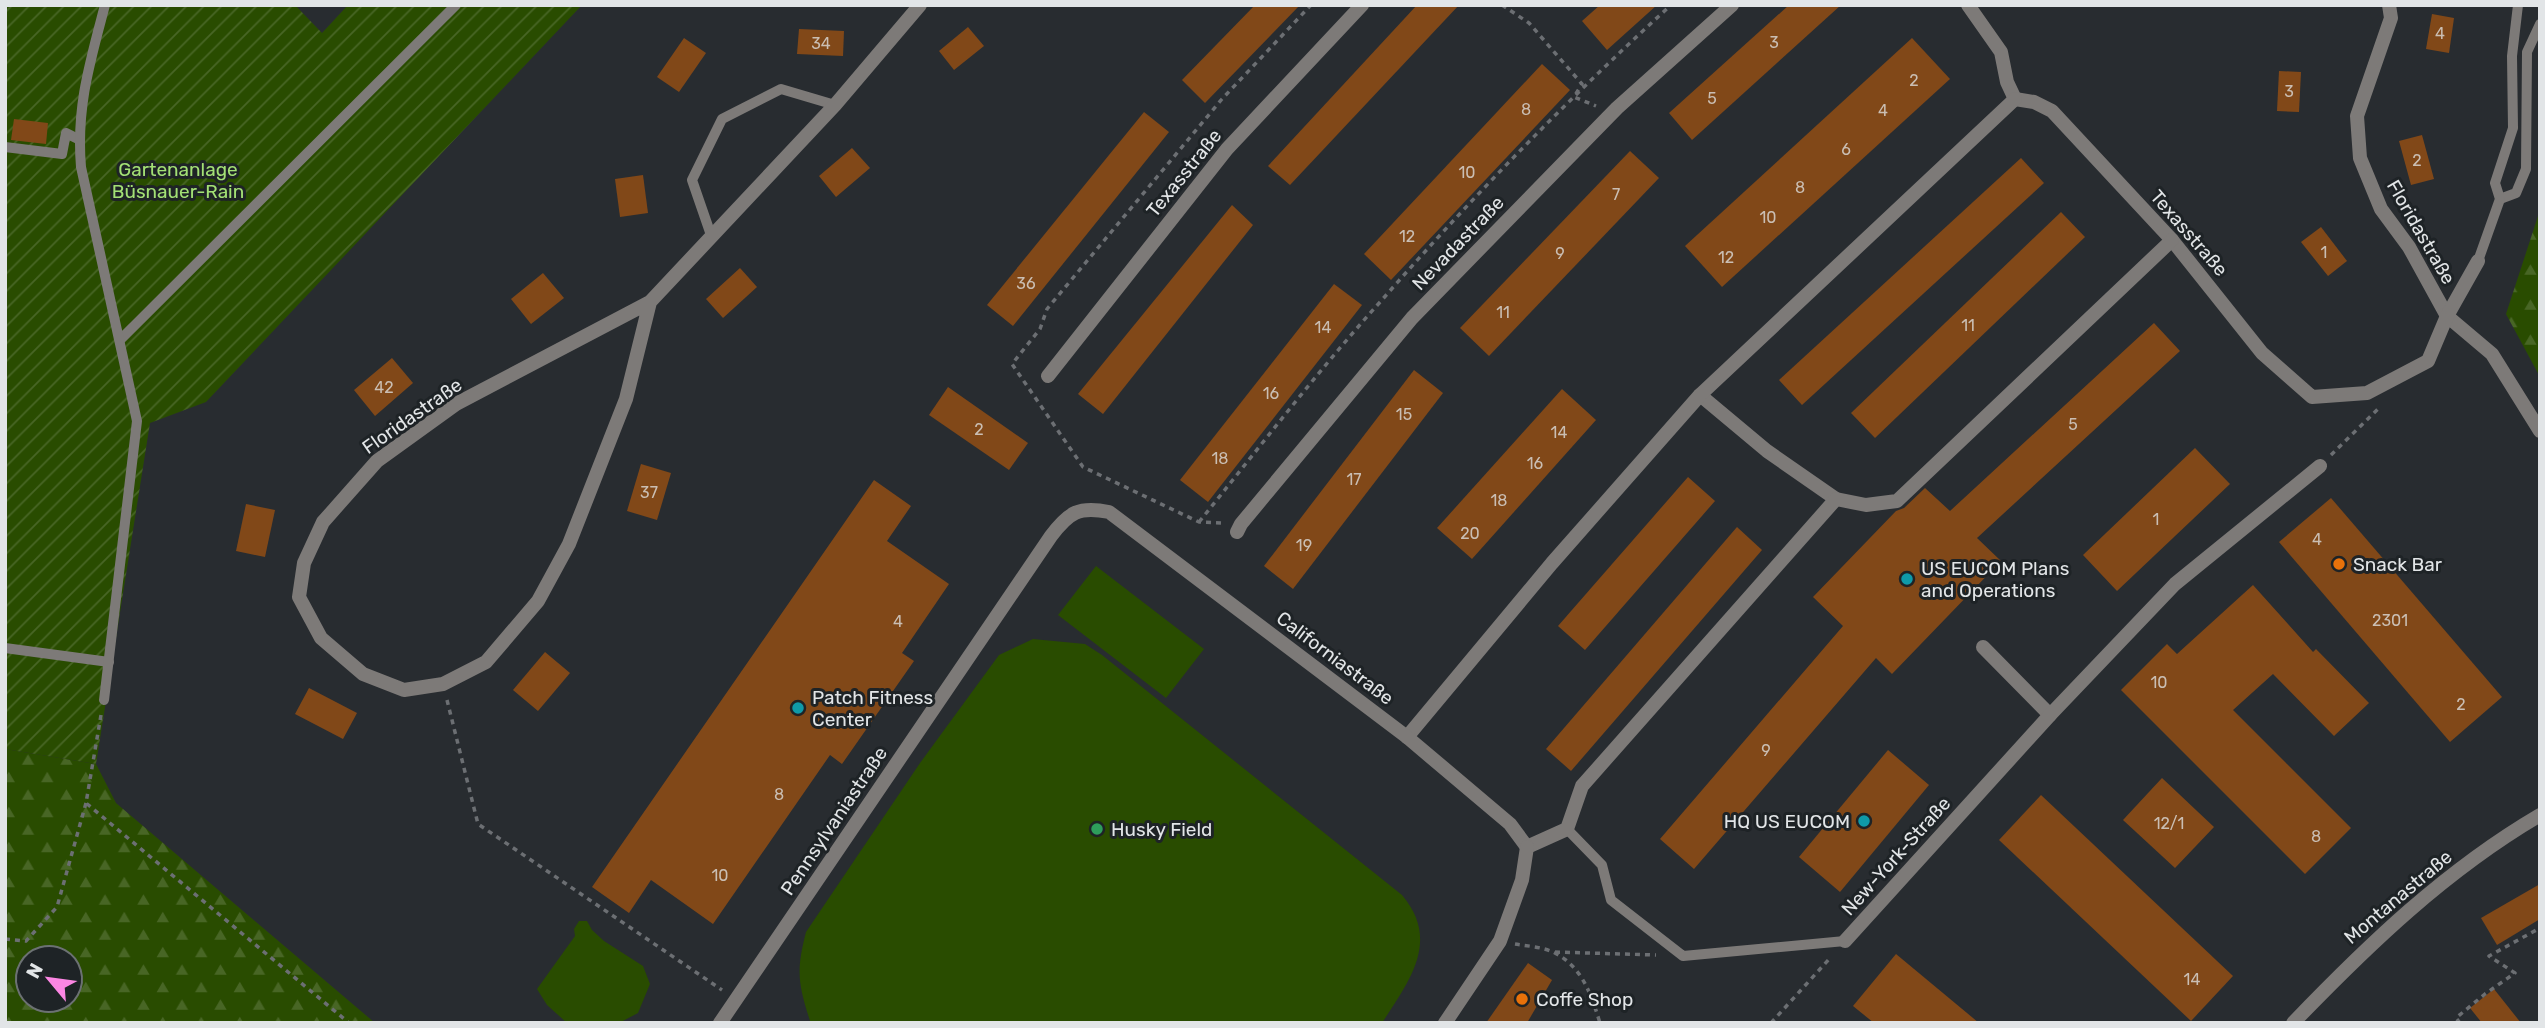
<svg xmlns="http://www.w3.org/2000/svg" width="2545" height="1028" viewBox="0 0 2545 1028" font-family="Rubik,sans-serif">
  <defs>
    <pattern id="forest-firs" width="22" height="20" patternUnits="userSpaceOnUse" patternTransform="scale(1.75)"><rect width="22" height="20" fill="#294c00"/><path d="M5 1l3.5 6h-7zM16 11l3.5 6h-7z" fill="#486625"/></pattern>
    <pattern id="garden-furrows" width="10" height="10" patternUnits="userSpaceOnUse" patternTransform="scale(1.75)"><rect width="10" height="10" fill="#294c00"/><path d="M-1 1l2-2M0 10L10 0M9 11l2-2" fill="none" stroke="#486625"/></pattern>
  </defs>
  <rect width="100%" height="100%" fill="#282c30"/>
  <g fill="url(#forest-firs)" fill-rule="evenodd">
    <polygon points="2540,210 2540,377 2506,314"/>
    <path d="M5,749L96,764L116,803L375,1023H5ZM28,958H70V1000H28Z"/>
  </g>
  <polygon fill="url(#garden-furrows)" points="5,5 295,5 322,33 348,5 582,5 206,402 150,423 96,764 5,749"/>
  <g fill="#294c00">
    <polygon points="1096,566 1204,649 1166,698 1058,615"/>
    <path d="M1033,639L1085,644L1102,655L1402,895C1441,941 1409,981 1382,1023L810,1021C798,983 796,971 806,932L920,763L999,655Z"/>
    <polygon points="579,921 587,921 592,930 604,941 643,966 650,984 638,1013 619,1023 567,1023 547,1005 537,989 575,936 574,929"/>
  </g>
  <g fill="#814818">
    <polygon points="1255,5 1300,5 1205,103 1182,80"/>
    <polygon points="1417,5 1459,5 1290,185 1268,166"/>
    <polygon points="1600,5 1657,5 1607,50 1582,21"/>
    <polygon points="1789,5 1841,5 1692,140 1669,113"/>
    <polygon points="2432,14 2454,18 2449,53 2426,49"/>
    <polygon points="968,27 984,46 954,70 939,51"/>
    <polygon points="799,29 844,31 843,56 797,54"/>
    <polygon points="684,38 706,53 679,92 657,77"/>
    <polygon points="1912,38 1950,79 1722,287 1685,246"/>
    <polygon points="1542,64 1570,90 1391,280 1364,254"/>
    <polygon points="2279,71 2301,72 2299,112 2277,111"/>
    <polygon points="1144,112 1169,132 1013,326 987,305"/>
    <polygon points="14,119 48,123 46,144 11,140"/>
    <polygon points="2422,135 2434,179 2411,185 2399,141"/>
    <polygon points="852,148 870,168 836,197 819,176"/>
    <polygon points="1630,151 1659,178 1489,356 1460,328"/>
    <polygon points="2021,158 2044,183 1802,405 1779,380"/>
    <polygon points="643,175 648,213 620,217 615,179"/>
    <polygon points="1232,205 1253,225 1103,414 1078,394"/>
    <polygon points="2061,212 2085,237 1875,438 1851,413"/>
    <polygon points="2321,227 2347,261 2328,276 2301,242"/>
    <polygon points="740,268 757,287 723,318 706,299"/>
    <polygon points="543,273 564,298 531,324 511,299"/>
    <polygon points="1334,284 1362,305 1208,502 1180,480"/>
    <polygon points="2154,323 2180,351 1977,538 2001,561 1892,674 1876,658 1694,869 1660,839 1843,626 1813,597 1896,511 1904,508 1925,488 1950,511"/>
    <polygon points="392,358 413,383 375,416 354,390"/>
    <polygon points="1414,370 1443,393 1293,589 1264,566"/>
    <polygon points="948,387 1028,443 1009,470 929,415"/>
    <polygon points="1562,389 1596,420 1472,559 1437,528"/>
    <polygon points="2195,448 2230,484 2117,591 2083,555"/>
    <polygon points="641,464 671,473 657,520 627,511"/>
    <polygon points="1688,477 1715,501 1585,650 1558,626"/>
    <polygon points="874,480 911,506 887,541 949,584 902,653 914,661 842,764 830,755 713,924 651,880 629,913 592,887"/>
    <polygon points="2331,498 2502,697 2450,742 2279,542"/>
    <polygon points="246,504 275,510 265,557 236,551"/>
    <polygon points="1737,527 1762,550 1571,771 1546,749"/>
    <polygon points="2253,585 2313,652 2316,649 2369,703 2334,736 2273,674 2233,710 2351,828 2305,874 2121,690 2167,644 2177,654"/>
    <polygon points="545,652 570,673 538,711 513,690"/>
    <polygon points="309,688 357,713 343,739 295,714"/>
    <polygon points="1888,750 1929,785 1840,892 1799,857"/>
    <polygon points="2162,778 2214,827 2175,868 2123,820"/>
    <polygon points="2041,795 2233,976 2191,1021 1999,840"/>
    <polygon points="2540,884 2540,919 2497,945 2481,918"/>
    <polygon points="1896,954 1979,1023 1874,1023 1853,1006"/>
    <polygon points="1528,963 1552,980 1527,1023 1486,1023"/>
    <polygon points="2494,989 2521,1023 2482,1023 2470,1008"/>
  </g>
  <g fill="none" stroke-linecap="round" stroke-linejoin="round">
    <g stroke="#6c6f73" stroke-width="3.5" stroke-dasharray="5 5" stroke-linecap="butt">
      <polyline points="1502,5 1529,23 1582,84 1574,97 1596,106"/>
      <polyline points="2331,455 2378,409"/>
      <path d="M1199,522C1259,448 1317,372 1381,301C1472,197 1569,98 1671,5"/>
      <polyline points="1221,523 1199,522 1083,467 1012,364 1040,329 1047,309 1222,99 1311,5"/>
      <polyline points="447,700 478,824 722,990"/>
      <polyline points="101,715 86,803 349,1023"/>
      <polyline points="5,939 26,941 57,907 86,803"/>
      <path d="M1515,944C1527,946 1542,947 1553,952C1582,966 1591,994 1600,1023"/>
      <polyline points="1555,952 1656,955"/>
      <polyline points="1771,1023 1831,957"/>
      <polyline points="2460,1023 2456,1018 2485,994 2515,973 2489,956 2540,928"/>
    </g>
    <g stroke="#7d7a78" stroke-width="10">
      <polyline points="5,147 62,154 66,133 78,139"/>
      <polyline points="2500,199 2516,193 2526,169 2527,52 2540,24"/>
      <polyline points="711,235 692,180 722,119 781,89 835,105"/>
      <polyline points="2478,261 2500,199 2495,183 2513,128 2512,56 2518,5"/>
      <polyline points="120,340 456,5"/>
      <polyline points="5,648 109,662"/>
      <path d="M104,700L137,421L81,167C76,107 90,62 105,5"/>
      <polyline points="1567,829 1602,865 1611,900 1683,956 1845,941"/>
    </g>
    <g stroke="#7d7a78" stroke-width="14">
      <polyline points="1968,5 2001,52 2007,82 2015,99"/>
      <polyline points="2389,5 2391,18 2357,116 2360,158 2381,209 2409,247 2447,316 2492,354 2540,431"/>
      <polyline points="2015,99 2034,102 2052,111 2172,240 2262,353 2312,397 2367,393 2428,361 2447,316 2478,261"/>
      <polyline points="650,302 626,399 569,544 538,601 486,662 443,684 404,690 363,674 321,638 299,597 304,563 323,522 377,461 456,404 650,302 835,105 920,5"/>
      <polyline points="1048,376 1227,149 1362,5"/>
      <polyline points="1700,395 1767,451 1836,499"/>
      <polyline points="1237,532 1241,524 1412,318 1617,108 1732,5"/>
      <polyline points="1983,647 2050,715"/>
      <polyline points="1407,737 1552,563 1700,395 2015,99"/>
      <polyline points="1527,847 1567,829 1582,786 1836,499 1866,505 1897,501 2172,240"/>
      <polyline points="1845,941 2050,715 2175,584 2320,466"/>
      <path d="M720,1023L1051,536C1069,512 1079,506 1109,512L1407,737L1510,824L1527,847"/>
      <polyline points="1445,1023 1500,941 1522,880 1527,847"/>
      <path d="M2293,1023C2368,945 2446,870 2540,815"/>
    </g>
  </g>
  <g fill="#e8710a" stroke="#1e2326" stroke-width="2.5">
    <circle cx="2339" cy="564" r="7"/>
    <circle cx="1522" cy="999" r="7"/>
  </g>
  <g fill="#0f9aa8" stroke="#1e2326" stroke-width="2.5">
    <circle cx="1907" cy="579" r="7"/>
    <circle cx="798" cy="708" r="7"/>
    <circle cx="1864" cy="821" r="7"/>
  </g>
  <circle fill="#2e9e5b" stroke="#1e2326" stroke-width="2.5" cx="1097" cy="829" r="7"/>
  <g text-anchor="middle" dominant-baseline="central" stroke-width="6" stroke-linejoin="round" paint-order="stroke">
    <g font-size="16" fill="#cabeb3">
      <text x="2440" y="33">4</text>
      <text x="1774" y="42">3</text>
      <text x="821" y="43">34</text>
      <text x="1914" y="80">2</text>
      <text x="2289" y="91">3</text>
      <text x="1712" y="98">5</text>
      <text x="1526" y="109">8</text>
      <text x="1883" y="110">4</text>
      <text x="1846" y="149">6</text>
      <text x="2417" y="160">2</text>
      <text x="1467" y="172">10</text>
      <text x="1800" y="187">8</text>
      <text x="1616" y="194">7</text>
      <text x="1768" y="217">10</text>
      <text x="1407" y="236">12</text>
      <text x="2324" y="252">1</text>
      <text x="1560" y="253">9</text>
      <text x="1726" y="257">12</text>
      <text x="1026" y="283">36</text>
      <text x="1503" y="312">11</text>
      <text x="1968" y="325">11</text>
      <text x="1323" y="327">14</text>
      <text x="384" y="387">42</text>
      <text x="1271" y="393">16</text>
      <text x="1404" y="414">15</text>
      <text x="2073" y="424">5</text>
      <text x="979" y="429">2</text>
      <text x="1559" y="432">14</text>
      <text x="1220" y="458">18</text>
      <text x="1535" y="463">16</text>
      <text x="1354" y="479">17</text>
      <text x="649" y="492">37</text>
      <text x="1499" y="500">18</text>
      <text x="2156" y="519">1</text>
      <text x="1470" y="533">20</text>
      <text x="2317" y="539">4</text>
      <text x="1304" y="545">19</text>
      <text x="2390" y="620">2301</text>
      <text x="898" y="621">4</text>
      <text x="2159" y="682">10</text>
      <text x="2461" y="704">2</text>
      <text x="1766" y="750">9</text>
      <text x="779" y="794">8</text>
      <text x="2169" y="823">12/1</text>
      <text x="2316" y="836">8</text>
      <text x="720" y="875">10</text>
      <text x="2192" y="979">14</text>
    </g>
    <g font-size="19" fill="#a3e075" stroke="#1e2326">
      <text x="178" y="169">Gartenanlage<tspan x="178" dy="22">Büsnauer-Rain</tspan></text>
    </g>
    <g font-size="19" fill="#e2e5e7" stroke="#1e2326">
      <text transform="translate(1184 173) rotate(-51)">Texasstraße</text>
      <text transform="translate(2421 232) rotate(60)">Floridastraße</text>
      <text transform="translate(2189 233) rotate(49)">Texasstraße</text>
      <text transform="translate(1458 243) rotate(-46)">Nevadastraße</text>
      <text transform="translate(412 416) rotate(-35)">Floridastraße</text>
      <text transform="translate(1335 658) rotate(37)">Californiastraße</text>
      <text transform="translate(834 821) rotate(-56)">Pennsylvaniastraße</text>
      <text transform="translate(1896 856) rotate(-48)">New-York-Straße</text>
      <text transform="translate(2398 897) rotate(-40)">Montanastraße</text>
    </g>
    <g font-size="19" fill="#e2e5e7" stroke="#1e2326" text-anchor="start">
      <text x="2353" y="564">Snack Bar</text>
      <text x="1921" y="568">US EUCOM Plans<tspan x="1921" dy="22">and Operations</tspan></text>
      <text x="812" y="697">Patch Fitness<tspan x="812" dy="22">Center</tspan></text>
      <text x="1850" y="821" text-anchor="end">HQ US EUCOM</text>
      <text x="1111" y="829">Husky Field</text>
      <text x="1536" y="999">Coffe Shop</text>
    </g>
  </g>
  <rect width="2545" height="1028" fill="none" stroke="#e2e5e7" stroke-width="14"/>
  <g transform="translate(49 979) rotate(299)"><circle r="33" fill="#1e2326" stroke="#6c7173" stroke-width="2"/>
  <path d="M0-5L12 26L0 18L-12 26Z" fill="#fc86e3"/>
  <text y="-10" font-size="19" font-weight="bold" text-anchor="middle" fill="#e2e5e7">N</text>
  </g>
</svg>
